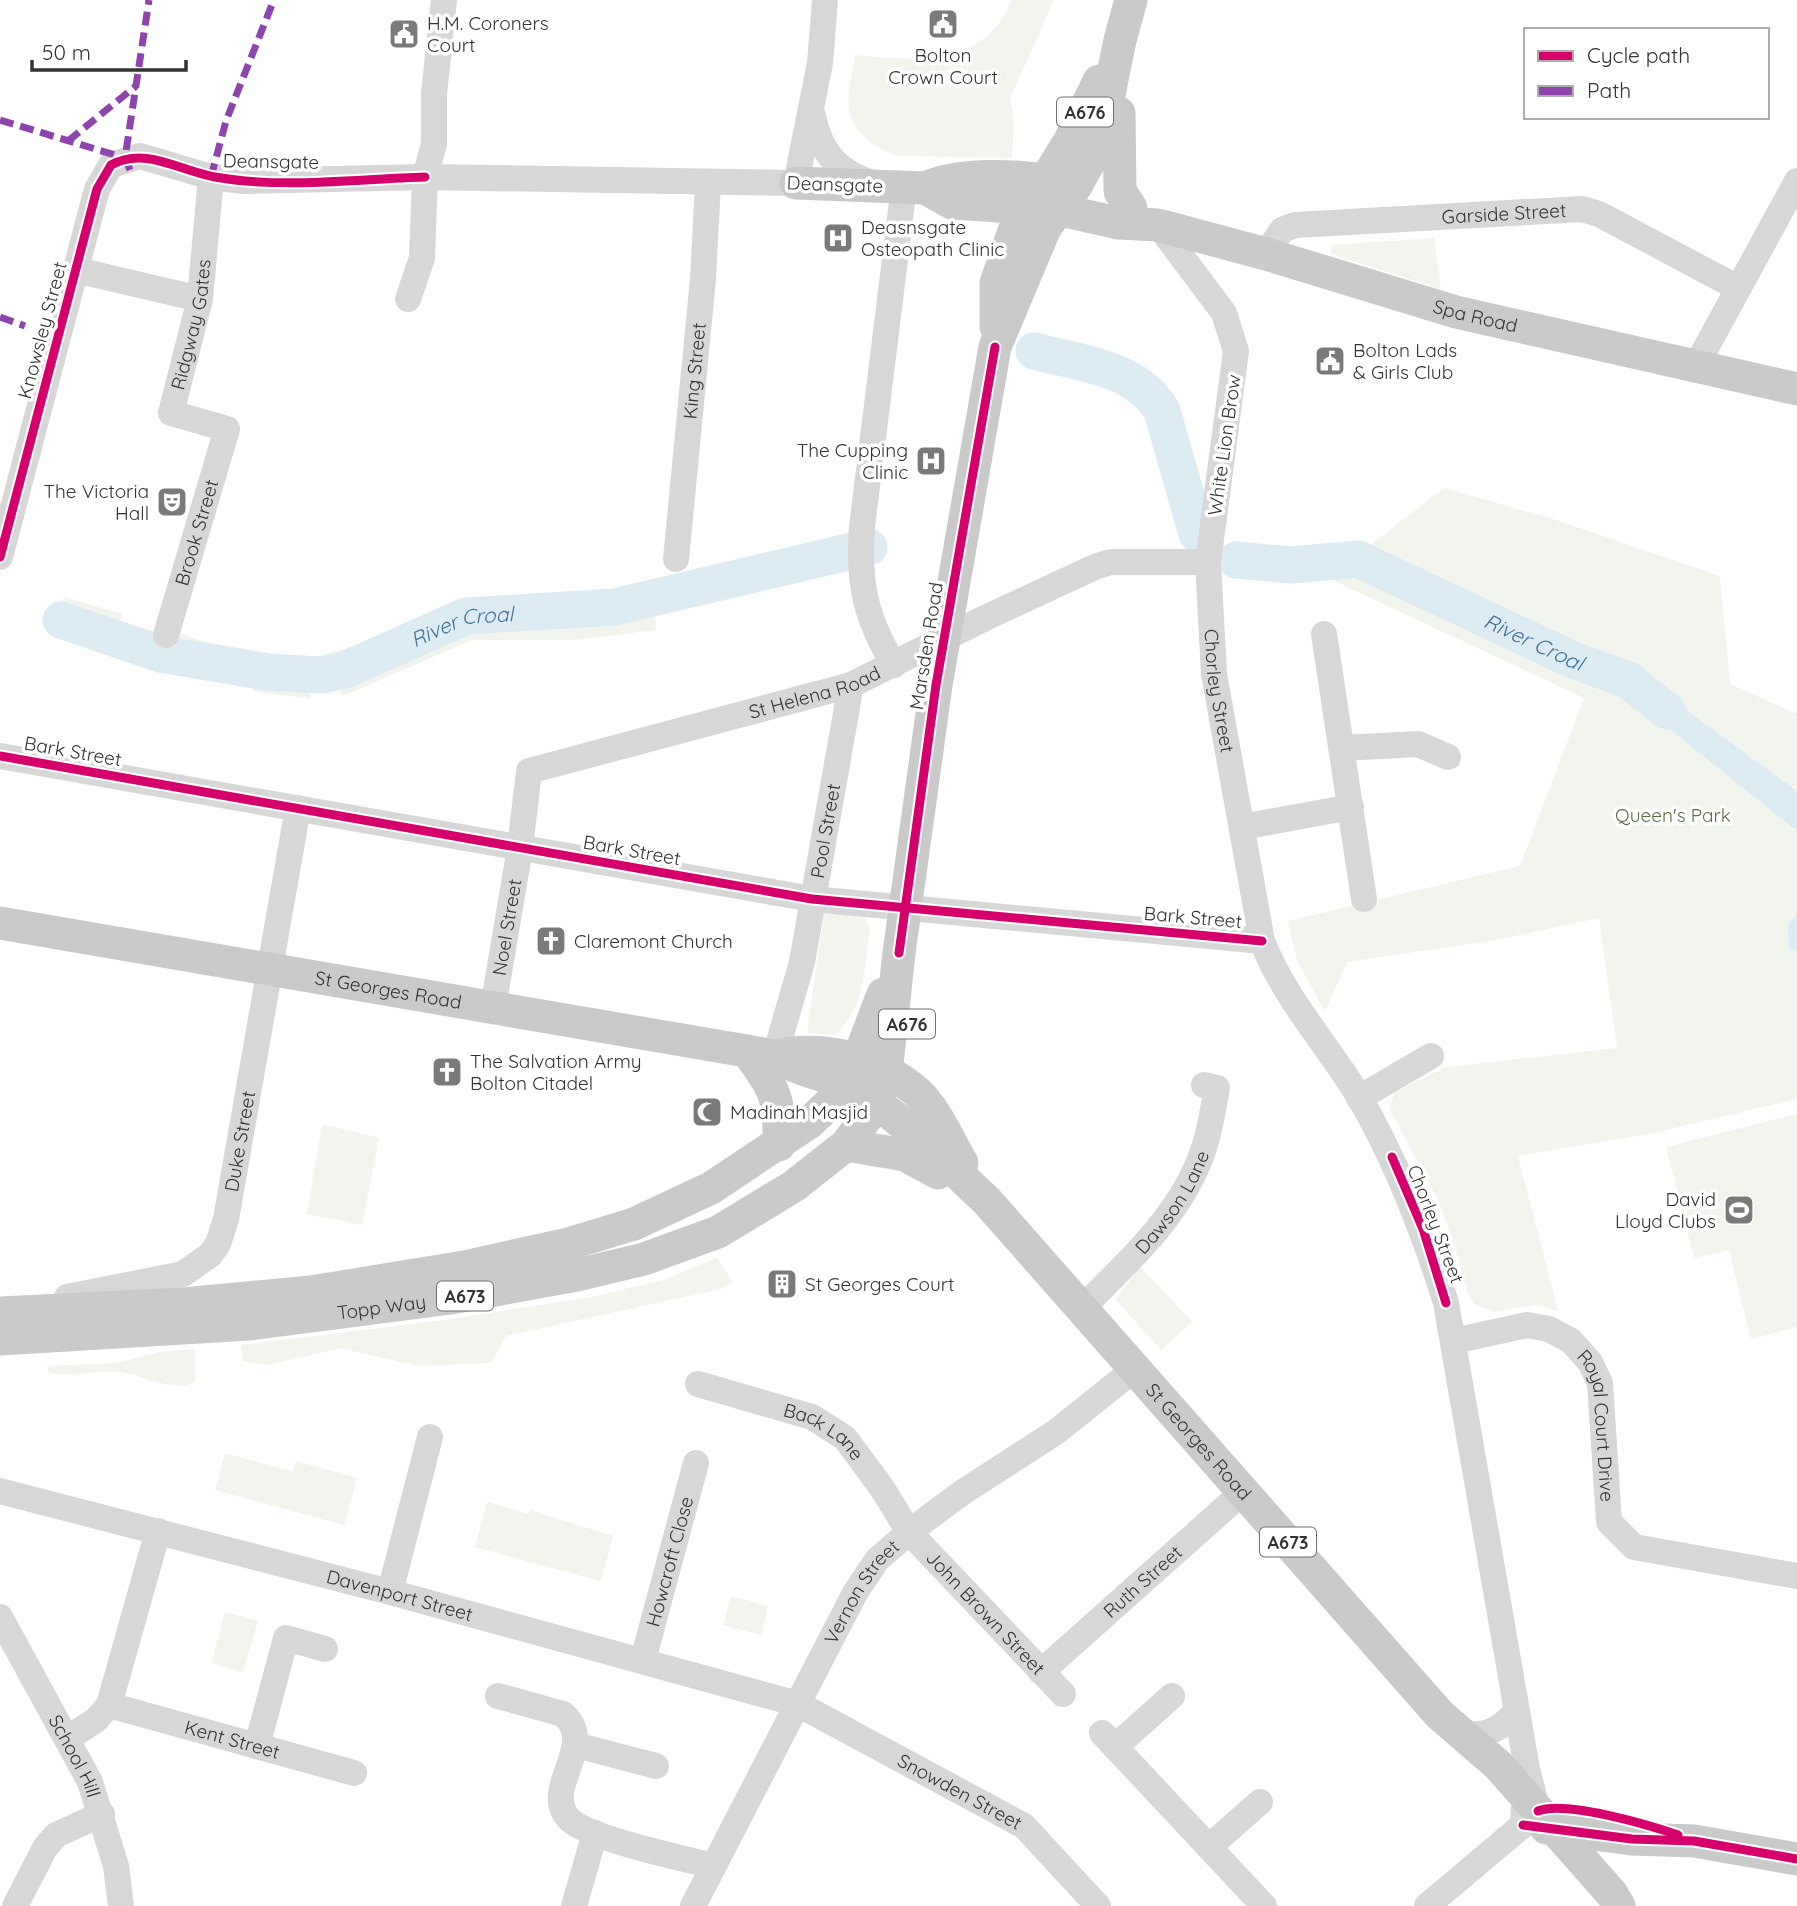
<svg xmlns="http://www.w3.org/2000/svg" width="1797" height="1906" viewBox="0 0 1797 1906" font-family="Quicksand,sans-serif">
  <rect width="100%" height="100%" fill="#fff"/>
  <g fill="#f1f5ed">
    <path d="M1012,0H1054L1010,99L1014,121L1012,158L898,156C880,152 850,130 849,109C847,92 853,72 855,55C919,60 981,70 1012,0Z"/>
    <polygon points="1434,238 1441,289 1331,254 1331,245"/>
    <polygon points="1444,488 1553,519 1720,576 1730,684 1797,714 1797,1099 1649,1134 1518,1156 1558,1311 1535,1305 1495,1312 1475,1305 1469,1297 1452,1238 1438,1200 1389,1108 1395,1092 1446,1067 1617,1048 1599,918 1491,941 1347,962 1325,1011 1297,961 1288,921 1520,866 1584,698 1328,578"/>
    <polygon points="653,589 656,630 576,640 472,640 343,696 321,655 403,634 450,605 472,600 607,599"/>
    <polygon points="64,597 122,614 121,621 163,634 170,630 205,642 306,659 311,699 253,691 254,686 161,669 53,631"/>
    <path d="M824,913L864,917L870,928C864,966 866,1008 835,1035L807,1033Z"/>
    <polygon points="1797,1114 1797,1327 1751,1339 1729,1250 1694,1258 1666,1147"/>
    <polygon points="322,1124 379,1138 362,1225 307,1214"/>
    <polygon points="717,1258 733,1282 720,1289 506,1336 491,1363 419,1366 340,1348 267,1365 243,1361 241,1345 444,1320 591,1297 663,1280"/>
    <polygon points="1141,1267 1192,1322 1161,1350 1115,1299"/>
    <path d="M195,1349V1382C172,1392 150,1378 126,1373C102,1369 75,1377 49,1373L47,1366L117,1363L160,1352Z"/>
    <polygon points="225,1453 293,1472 296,1461 357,1478 344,1525 215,1490"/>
    <polygon points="487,1502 529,1514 530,1510 613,1536 601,1581 475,1547"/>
    <polygon points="731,1596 768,1606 761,1635 723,1625"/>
    <polygon points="225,1612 258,1621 243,1672 211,1663"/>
  </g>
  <g fill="#ddebf3">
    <polygon points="1638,675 1797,791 1797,831 1642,707 1628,680"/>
    <polygon points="1797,914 1797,952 1789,948 1788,925"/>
  </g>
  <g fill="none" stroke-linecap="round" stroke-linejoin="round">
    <g stroke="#ddebf3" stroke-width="37">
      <path d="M1034,351C1079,363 1137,367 1162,411L1197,534"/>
      <path id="s1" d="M1236,560L1291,565L1358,559L1573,660L1628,680L1667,711"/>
      <path id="s2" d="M61,620L160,654L266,672L322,675L345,670L466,616L614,607L869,547"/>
    </g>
    <g stroke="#d7d7d7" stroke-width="26">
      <path d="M813,116C821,153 836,170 871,183"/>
      <path id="s3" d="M1158,225L1224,313L1236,351L1208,562L1214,674L1262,941C1285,1000 1329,1046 1361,1100C1398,1165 1424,1232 1446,1303L1527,1769L1537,1808"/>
      <path id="s4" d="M1266,254L1282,230L1295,225L1582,209L1599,214L1738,288"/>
      <polyline points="76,270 200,299"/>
      <polyline points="408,299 422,258 425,177 434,144 434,94 444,0"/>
      <polyline points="1696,366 1797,181"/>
      <polyline points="0,557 97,189 111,165 140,156 211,177 243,181 425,177 796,183 820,63 825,0"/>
      <path id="s5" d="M676,559L703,279L708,183"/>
      <polyline points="1324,634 1364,899"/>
      <path id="s6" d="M166,635L227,429L171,413L200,299L211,177"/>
      <path d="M894,665C865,617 858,583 862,527L904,186"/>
      <polyline points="1342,748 1418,744 1448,757"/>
      <polyline points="0,756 812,899 1262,941"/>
      <polyline points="1242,827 1351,807"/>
      <path id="s7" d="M493,1008L520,848L529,771L851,685L985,618L1097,566L1111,562H1208"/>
      <path id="s8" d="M775,1056L802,962L851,685"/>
      <polyline points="1359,1098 1431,1056"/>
      <path id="s9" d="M67,1297L183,1274L210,1255L218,1244L226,1219L298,808"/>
      <path id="s10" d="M1082,1308C1129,1261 1181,1215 1203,1151C1210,1131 1213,1109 1217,1088L1204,1085"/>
      <path id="s11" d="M1454,1341L1527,1325L1549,1329L1571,1341L1590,1362L1600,1383L1609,1522L1634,1547L1797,1576"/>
      <path id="s12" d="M698,1384L812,1417L845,1438L882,1488L909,1532L1063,1694"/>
      <path id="s13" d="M0,1491L390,1592L798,1704L1024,1826L1098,1906"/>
      <polyline points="390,1592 430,1437"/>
      <path id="s14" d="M0,1617L90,1782L116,1866L121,1906"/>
      <path id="s15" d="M643,1660L696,1463"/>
      <path id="s16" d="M1041,1672L1244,1491"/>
      <path d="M498,1696L563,1714C599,1745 540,1789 569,1819C589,1839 683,1858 713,1866"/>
      <path id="s17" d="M109,1705L354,1773"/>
      <polyline points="1102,1733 1264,1906"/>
      <path d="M1463,1734C1488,1736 1501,1729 1517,1711"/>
      <polyline points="68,1738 96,1720 109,1705 158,1531"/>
      <polyline points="576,1745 656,1766"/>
      <polyline points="257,1746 286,1638 325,1649"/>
      <polyline points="1115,1747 1172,1696"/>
      <polyline points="1209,1847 1260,1802"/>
      <polyline points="15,1906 45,1848 56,1835 102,1814"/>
      <polyline points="574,1906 595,1833"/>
      <path id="s18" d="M693,1906L855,1593L877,1560L909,1532L963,1492L1056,1432L1136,1368"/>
      <polyline points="1427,1906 1523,1825 1525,1784"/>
    </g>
    <g stroke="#cacaca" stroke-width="33">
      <polyline points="1119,113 1120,191 1131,208"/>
      <path id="s19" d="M796,183L925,188L952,203L1060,210L1118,223L1158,225L1266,254L1456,312L1797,389"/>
      <path d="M925,188C960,172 1022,175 1060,183"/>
      <polyline points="996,327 996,283 1014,231 1069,142 1099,81"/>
      <path id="s20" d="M0,923L775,1056C799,1072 825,1073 849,1086C898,1113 945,1162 986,1200L1440,1715L1498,1765L1612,1894L1619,1906"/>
      <path d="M747,1051C775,1090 780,1097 779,1145"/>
      <path d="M775,1056C823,1045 880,1059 918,1093C936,1110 949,1141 962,1163"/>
      <polyline points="846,1145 905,1155 938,1173"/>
      <polyline points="0,1313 183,1304 311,1292 464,1267 568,1244 634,1224 711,1188 810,1122 848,1086 883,994"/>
      <path id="s21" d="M0,1339L249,1324L451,1298L577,1275L644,1259L718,1232L794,1186L846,1145L876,1105L886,1073L899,953L936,685L995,347L1045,228L1076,186L1099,144L1120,40L1131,0"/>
      <polyline points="1546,1828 1632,1839 1694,1841 1797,1859"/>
    </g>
    <g stroke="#8e44ad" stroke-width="7" stroke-dasharray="14 7" stroke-linecap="butt">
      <polyline points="0,120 125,158"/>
      <polyline points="68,141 136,86"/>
      <polyline points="130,170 125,158 149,0"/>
      <polyline points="211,177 226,121 273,2"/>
      <polyline points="0,317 25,326"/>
    </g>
    <g stroke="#fff" stroke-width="13">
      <g id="cycleway">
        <path d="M0,557L97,189L111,165C146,146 179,171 215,177C282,189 356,179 425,177"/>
        <polyline points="0,756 812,899 1262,941"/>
        <polyline points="899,953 936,685 995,347"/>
        <polyline points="1392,1157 1423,1229 1446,1303"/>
        <path d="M1538,1811C1565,1800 1649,1825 1678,1835"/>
        <polyline points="1523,1825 1632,1839 1694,1841 1797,1859"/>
      </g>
    </g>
    <use href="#cycleway" stroke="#d6006c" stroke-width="9"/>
  </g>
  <defs>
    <g id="civic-square" transform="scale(1.575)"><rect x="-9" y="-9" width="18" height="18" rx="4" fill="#7a7a7a" stroke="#fff"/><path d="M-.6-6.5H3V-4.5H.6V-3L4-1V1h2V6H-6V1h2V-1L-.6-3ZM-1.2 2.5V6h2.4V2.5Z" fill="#fff"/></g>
    <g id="hospital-square" transform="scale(1.575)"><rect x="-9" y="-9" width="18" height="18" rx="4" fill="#7a7a7a" stroke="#fff"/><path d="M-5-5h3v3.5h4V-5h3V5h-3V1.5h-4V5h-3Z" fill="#fff"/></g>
    <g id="theatre-square" transform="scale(1.575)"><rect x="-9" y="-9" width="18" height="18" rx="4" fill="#7a7a7a" stroke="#fff"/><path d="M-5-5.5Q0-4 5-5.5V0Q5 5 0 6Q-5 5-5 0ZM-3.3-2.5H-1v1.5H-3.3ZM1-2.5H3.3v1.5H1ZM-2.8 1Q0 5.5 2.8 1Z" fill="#fff"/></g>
    <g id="church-square" transform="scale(1.575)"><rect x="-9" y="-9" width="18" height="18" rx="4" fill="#7a7a7a" stroke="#fff"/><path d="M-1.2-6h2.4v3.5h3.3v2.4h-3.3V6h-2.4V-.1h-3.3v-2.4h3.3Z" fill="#fff"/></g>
    <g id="mosque-square" transform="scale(1.575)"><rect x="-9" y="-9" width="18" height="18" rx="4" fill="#7a7a7a" stroke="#fff"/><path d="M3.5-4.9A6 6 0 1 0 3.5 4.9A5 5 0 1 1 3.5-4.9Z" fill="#fff"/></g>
    <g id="stadium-square" transform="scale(1.575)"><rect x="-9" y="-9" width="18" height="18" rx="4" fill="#7a7a7a" stroke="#fff"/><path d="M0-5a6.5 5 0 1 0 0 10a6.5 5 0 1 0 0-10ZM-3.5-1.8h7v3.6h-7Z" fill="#fff"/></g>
    <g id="building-square" transform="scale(1.575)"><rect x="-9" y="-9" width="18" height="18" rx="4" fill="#7a7a7a" stroke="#fff"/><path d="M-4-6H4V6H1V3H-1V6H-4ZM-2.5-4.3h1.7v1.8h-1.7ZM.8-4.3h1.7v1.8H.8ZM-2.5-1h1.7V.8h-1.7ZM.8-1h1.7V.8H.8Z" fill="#fff"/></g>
  </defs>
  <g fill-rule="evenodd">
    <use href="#civic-square" x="943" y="24"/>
    <use href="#civic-square" x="404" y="34"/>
    <use href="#hospital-square" x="838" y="238"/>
    <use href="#civic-square" x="1330" y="361"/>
    <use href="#hospital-square" x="931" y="461"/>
    <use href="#theatre-square" x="172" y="502"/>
    <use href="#church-square" x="551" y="941"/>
    <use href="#church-square" x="447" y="1072"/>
    <use href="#mosque-square" x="707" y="1112"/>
    <use href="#stadium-square" x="1739" y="1210"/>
    <use href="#building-square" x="782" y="1284"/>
  </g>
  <g text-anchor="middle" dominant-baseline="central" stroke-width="7" stroke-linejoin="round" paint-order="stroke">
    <g fill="#fff" stroke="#707070" stroke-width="2">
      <rect x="1057" y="97.5" width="56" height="29" rx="5"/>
      <rect x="879" y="1009.5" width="56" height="29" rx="5"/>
      <rect x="437" y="1281.5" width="56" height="29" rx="5"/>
      <rect x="1260" y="1527.5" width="56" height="29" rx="5"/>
    </g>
    <g font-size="18" font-weight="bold" fill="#333">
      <text x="1085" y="112">A676</text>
      <text x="907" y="1024">A676</text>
      <text x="465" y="1296">A673</text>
      <text x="1288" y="1542">A673</text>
    </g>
    <g font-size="19" fill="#333" stroke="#fff" text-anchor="start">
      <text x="427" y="23">H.M. Coroners<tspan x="427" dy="22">Court</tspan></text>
      <text x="943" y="55" text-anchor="middle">Bolton<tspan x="943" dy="22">Crown Court</tspan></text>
      <text x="861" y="227">Deasnsgate<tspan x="861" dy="22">Osteopath Clinic</tspan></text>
      <text x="1353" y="350">Bolton Lads<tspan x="1353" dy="22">&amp; Girls Club</tspan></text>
      <text x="908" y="450" text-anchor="end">The Cupping<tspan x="908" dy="22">Clinic</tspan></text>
      <text x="149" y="491" text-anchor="end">The Victoria<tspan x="149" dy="22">Hall</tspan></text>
      <text x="574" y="941">Claremont Church</text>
      <text x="470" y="1061">The Salvation Army<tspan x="470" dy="22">Bolton Citadel</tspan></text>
      <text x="730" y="1112">Madinah Masjid</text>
      <text x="1716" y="1199" text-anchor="end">David<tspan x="1716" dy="22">Lloyd Clubs</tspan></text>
      <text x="805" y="1284">St Georges Court</text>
    </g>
    <g font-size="19" fill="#333" stroke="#fff">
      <text transform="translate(271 161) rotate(1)">Deansgate</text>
      <text transform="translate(835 184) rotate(2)">Deansgate</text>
      <text stroke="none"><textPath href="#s4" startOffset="252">Garside Street</textPath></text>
      <text stroke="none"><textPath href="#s19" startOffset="698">Spa Road</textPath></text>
      <text stroke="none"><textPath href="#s6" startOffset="364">Ridgway Gates</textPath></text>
      <text transform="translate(42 330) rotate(-75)">Knowsley Street</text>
      <text stroke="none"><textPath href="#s5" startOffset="189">King Street</textPath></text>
      <text transform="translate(1224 445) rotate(-82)">White Lion Brow</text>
      <text stroke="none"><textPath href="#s6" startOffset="107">Brook Street</textPath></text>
      <text transform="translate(926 646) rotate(-81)">Marsden Road</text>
      <text stroke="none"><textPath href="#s3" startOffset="492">Chorley Street</textPath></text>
      <text stroke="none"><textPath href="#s7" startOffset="536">St Helena Road</textPath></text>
      <text transform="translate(73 751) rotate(10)">Bark Street</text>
      <text stroke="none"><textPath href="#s8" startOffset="231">Pool Street</textPath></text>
      <text transform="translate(632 850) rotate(10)">Bark Street</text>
      <text transform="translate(1193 917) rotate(5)">Bark Street</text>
      <text stroke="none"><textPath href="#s7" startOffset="82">Noel Street</textPath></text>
      <text stroke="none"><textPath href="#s20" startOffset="394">St Georges Road</textPath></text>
      <text stroke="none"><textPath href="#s9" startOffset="270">Duke Street</textPath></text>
      <text stroke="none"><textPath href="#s10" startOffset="140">Dawson Lane</textPath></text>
      <text transform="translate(1436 1224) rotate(69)">Chorley Street</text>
      <text stroke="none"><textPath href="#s21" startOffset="383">Topp Way</textPath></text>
      <text stroke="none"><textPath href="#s11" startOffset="215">Royal Court Drive</textPath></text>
      <text stroke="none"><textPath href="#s12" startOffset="136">Back Lane</textPath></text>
      <text stroke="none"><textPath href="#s20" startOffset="1367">St Georges Road</textPath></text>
      <text stroke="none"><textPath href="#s15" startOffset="102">Howcroft Close</textPath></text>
      <text stroke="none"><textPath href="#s16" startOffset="136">Ruth Street</textPath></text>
      <text stroke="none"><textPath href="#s18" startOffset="357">Vernon Street</textPath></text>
      <text stroke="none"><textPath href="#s13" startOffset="413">Davenport Street</textPath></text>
      <text stroke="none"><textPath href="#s12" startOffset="383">John Brown Street</textPath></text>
      <text stroke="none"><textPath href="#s17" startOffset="128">Kent Street</textPath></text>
      <text stroke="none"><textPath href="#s14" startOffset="158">School Hill</textPath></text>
      <text stroke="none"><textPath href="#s13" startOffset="1010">Snowden Street</textPath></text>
    </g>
    <g font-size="19" fill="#56703f" stroke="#fff">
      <text x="1673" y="815">Queen's Park</text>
    </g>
    <g font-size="21" font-style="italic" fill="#3f7597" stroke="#fff">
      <text stroke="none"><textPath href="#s2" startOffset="418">River Croal</textPath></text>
      <text stroke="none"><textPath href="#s1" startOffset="317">River Croal</textPath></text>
    </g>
  </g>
  <rect x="1524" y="28" width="245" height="91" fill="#ffffff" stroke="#adadad" stroke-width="2"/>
  <rect x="1538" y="51" width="35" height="10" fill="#d6006c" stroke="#adadad" stroke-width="2"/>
  <text x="1587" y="63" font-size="21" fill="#333333">Cycle path</text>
  <rect x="1538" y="86" width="35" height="10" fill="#8e44ad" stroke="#adadad" stroke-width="2"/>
  <text x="1587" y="98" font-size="21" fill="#333333">Path</text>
  <path d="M32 60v10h154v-10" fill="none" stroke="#333333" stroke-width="3.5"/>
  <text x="42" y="60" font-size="21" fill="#333333" stroke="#ffffff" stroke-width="5" paint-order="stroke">50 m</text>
</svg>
